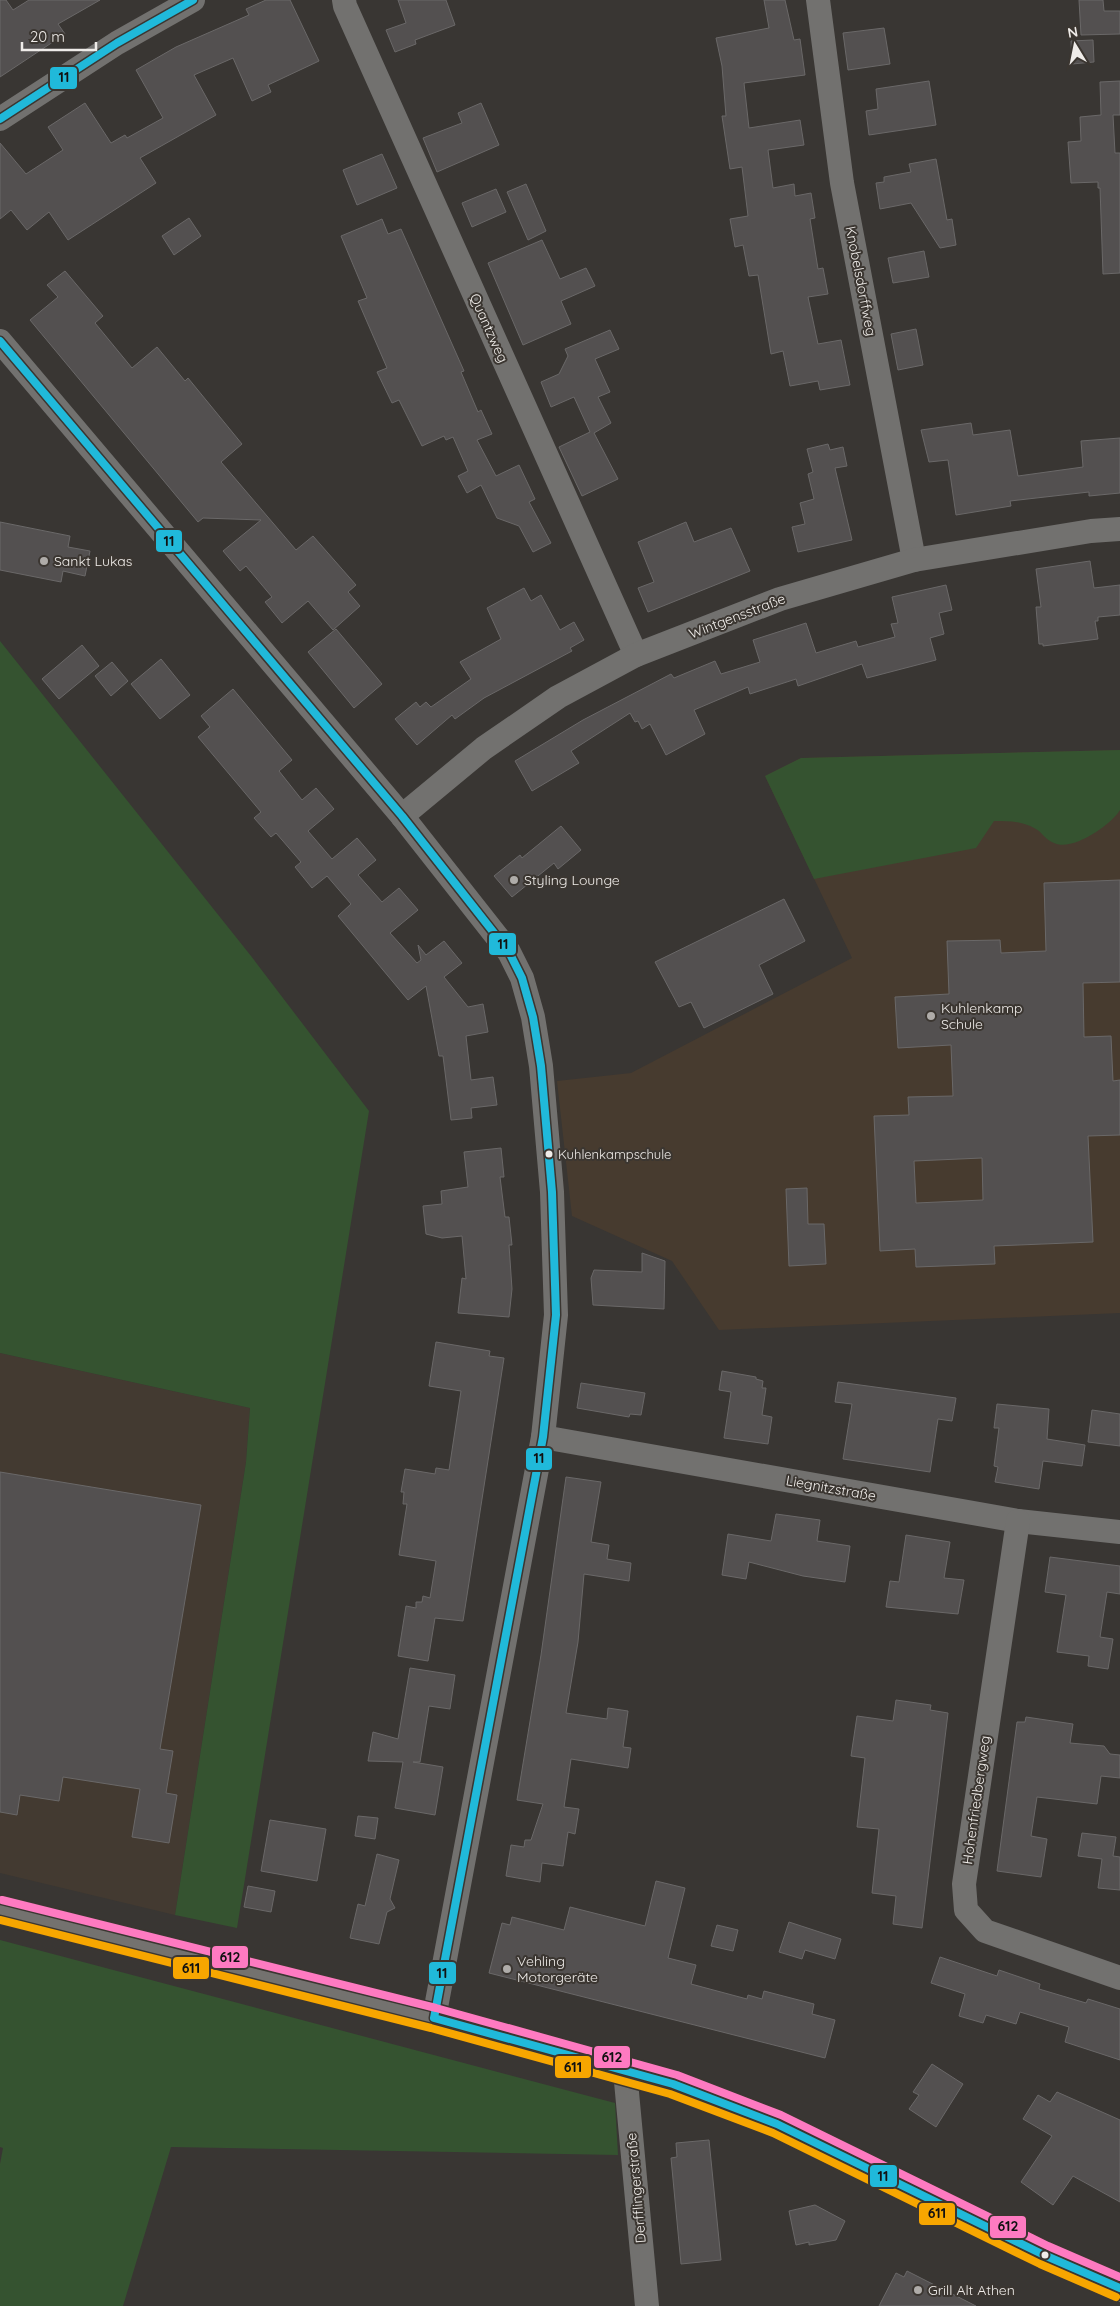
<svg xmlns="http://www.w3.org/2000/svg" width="1120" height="2306" viewBox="0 0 1120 2306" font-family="Quicksand,sans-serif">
  <rect width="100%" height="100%" fill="#393633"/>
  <polygon fill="#433a31" points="0,1353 250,1408 246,1462 175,1915 0,1873"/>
  <polygon fill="#473b2f" points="1120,750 1120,1313 719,1330 672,1261 572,1216 557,1081 631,1073 852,958 765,776 801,758"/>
  <g fill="#355330">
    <polygon points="0,641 251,956 369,1111 237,1928 175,1915 246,1462 250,1408 0,1353"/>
    <path d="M1120,750V810C1111,825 1072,852 1054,843C1048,841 1043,835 1039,831C1024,821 1011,821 994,821L976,848L814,879L765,776L801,758Z"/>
    <polygon points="0,1940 615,2103 618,2155 171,2147 123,2306 0,2306 0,2164 3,2148 0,2147"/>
  </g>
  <g fill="#535050" stroke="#6a6868" fill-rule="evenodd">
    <polygon points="0,0 6,0 13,10 29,0 100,0 58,24 65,34 0,77"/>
    <polygon points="266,0 290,0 319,61 268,85 271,92 252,101 233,58 194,75 216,115 140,158 156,183 68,240 49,212 27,230 11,210 0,219 0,143 26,174 63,150 48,127 85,103 111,143 125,135 127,138 163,118 136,70 176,47 249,15 246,9"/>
    <polygon points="398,0 446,0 455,25 415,40 416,44 395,52 386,30 406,23"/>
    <polygon points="764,0 785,0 794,40 800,39 805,75 744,83 749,128 800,120 804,145 768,150 773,188 794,184 795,196 811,193 815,218 810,219 818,269 823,268 828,294 808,297 818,344 841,340 850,385 820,390 818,381 790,386 783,351 771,354 758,275 749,276 743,245 735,247 730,219 748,216 742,167 730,169 722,116 726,116 722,66 716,38 769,28"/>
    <polygon points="1079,0 1103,0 1104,11 1120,11 1120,34 1081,35"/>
    <polygon points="884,28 890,64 848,70 843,33"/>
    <polygon points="1093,40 1094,62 1072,64 1071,41"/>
    <polygon points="929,81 936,125 869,135 866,111 878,109 876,89"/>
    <polygon points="1120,81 1120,115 1113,115 1115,153 1120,153 1120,273 1103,274 1100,188 1098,188 1098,182 1071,183 1068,142 1081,141 1080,117 1101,115 1100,82"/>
    <polygon points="481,103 499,145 437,172 423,138 462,123 458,113"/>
    <polygon points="382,154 397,188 357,205 343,170"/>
    <polygon points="936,159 947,220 952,219 956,245 940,248 911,203 880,209 876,183 884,182 884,177 911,172 909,164"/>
    <polygon points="526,184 546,231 528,240 507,192"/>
    <polygon points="496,189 506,212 472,227 462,203"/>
    <polygon points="189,218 201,236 174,255 162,236"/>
    <polygon points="382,219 388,234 401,229 464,371 461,372 478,412 481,410 492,434 477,440 496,476 519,465 528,484 535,499 529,502 551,543 533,552 519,526 497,518 481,485 467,493 458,476 468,471 453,437 446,440 444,436 422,446 399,400 392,403 377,372 387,368 358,301 367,298 341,236"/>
    <polygon points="542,240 560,279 586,268 595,286 561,301 571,324 523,345 488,263"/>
    <polygon points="924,251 929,277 893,283 888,258"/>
    <polygon points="65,271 103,316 95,323 132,368 157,347 185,381 188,378 242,444 221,462 296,550 313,536 356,585 348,592 360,606 333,630 308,601 282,623 265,602 272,597 246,566 240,571 223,551 261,520 203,518 198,522 30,320 58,297 47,285"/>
    <polygon points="916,329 923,365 898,370 891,334"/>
    <polygon points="610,330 619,349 595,359 610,392 598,397 611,423 594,433 618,479 582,496 559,447 590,432 574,397 551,407 541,382 559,374 568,356 565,349"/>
    <polygon points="971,423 973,435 1010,430 1018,476 1083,467 1081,441 1120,438 1120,493 1089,496 1089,492 1010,501 1011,506 956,515 948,460 929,462 921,430"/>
    <polygon points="828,444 830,450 843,447 847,466 835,468 852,540 798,552 792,527 805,524 800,503 814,499 808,474 813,472 807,449"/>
    <polygon points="0,522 70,536 68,547 90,551 85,576 63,571 61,582 0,570"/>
    <polygon points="686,522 694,542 731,528 750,571 648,612 638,588 654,582 638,542"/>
    <polygon points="1090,561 1094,588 1120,585 1120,615 1098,617 1098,621 1095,621 1098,639 1043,646 1043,644 1039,644 1036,607 1041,607 1036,569"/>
    <polygon points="946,585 952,610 939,613 944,634 930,638 936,660 867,678 862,664 798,686 796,679 750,694 748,687 694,710 705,734 666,755 650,724 642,729 638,721 635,722 630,713 571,751 579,763 532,791 515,761 583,720 671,674 674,678 715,661 721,674 760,662 753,640 806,623 816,653 856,641 858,647 895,637 891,624 898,623 892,597"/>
    <polygon points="524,588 531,601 541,595 560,630 574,622 584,640 570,648 572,651 484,698 455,719 452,715 417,745 395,719 416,702 420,707 426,702 431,707 471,679 460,662 501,639 487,608"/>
    <polygon points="336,629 382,684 354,708 308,652"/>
    <polygon points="82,645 99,666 59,699 42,679"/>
    <polygon points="161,659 190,695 160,719 131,684"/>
    <polygon points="112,662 128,681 111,696 95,676"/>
    <polygon points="233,689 292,760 279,771 302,800 316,788 334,809 308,831 332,859 357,838 376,860 358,875 382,902 399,888 418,910 390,933 417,963 421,960 418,945 426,955 444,941 462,963 444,977 468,1007 483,1004 488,1032 466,1036 471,1080 493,1077 497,1105 471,1108 472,1118 451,1120 443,1056 439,1056 426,986 408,1000 338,916 351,904 327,876 312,888 295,867 301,862 276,833 271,837 254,818 261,812 198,737 210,727 201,716"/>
    <polygon points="561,826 581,850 558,869 554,863 512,897 494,876 520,855 522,858"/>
    <path d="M1120,880V982L1083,983L1084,1037L1111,1036L1113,1081L1120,1080V1135L1088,1136L1093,1242L994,1246L995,1264L916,1267L915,1249L880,1251L874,1116L909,1115L908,1097L953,1096L951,1045L898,1048L895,997L949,994L947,941L1000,940L1001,953L1046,951L1044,883ZM982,1158L983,1200L916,1203L914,1161Z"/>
    <polygon points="784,899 805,941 759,965 773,994 704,1028 691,1002 679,1007 655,962"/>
    <polygon points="501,1148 504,1177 500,1177 505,1217 509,1217 512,1245 509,1245 512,1289 509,1317 458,1313 462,1278 466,1279 462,1236 442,1238 426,1234 423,1206 442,1204 441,1191 468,1187 464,1152"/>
    <polygon points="807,1188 808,1224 824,1224 826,1264 789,1266 786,1189"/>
    <polygon points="642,1253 665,1261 664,1309 593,1305 591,1278 594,1270 642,1272"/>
    <polygon points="436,1342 490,1351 489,1356 504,1358 463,1621 435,1618 428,1661 398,1656 406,1606 416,1608 416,1602 422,1602 423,1596 430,1598 436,1561 399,1555 407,1504 403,1504 404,1492 401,1492 405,1469 435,1474 436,1468 449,1470 461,1391 429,1386"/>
    <polygon points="722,1371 756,1377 756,1379 763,1381 762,1388 766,1388 762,1415 772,1417 768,1444 724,1438 731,1392 719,1390"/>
    <polygon points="838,1382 956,1398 952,1421 938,1419 930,1472 843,1459 852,1404 835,1402"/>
    <polygon points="581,1383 645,1393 641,1415 630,1414 629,1417 577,1408"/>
    <polygon points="997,1404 1049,1409 1047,1439 1085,1445 1082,1466 1043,1461 1039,1489 995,1482 998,1467 994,1466 999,1428 994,1428"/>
    <polygon points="1092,1410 1120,1414 1120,1446 1088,1442"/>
    <polygon points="0,1472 201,1505 160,1749 173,1751 166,1793 177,1795 169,1843 132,1837 140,1789 63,1777 59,1801 20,1795 17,1815 0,1812"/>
    <polygon points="566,1477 601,1482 591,1542 609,1545 607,1559 631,1563 629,1581 584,1574 578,1642 566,1713 607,1719 608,1708 628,1711 623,1747 631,1748 628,1768 571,1759 564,1807 579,1809 575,1834 568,1832 563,1866 542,1863 540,1882 506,1876 511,1845 524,1847 525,1840 531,1840 543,1804 517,1800 541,1655"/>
    <polygon points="776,1514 820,1520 817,1541 850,1546 845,1582 803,1576 749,1562 746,1579 722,1575 728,1534 771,1541"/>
    <polygon points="906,1535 950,1542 944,1578 964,1580 958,1614 886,1607 890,1581 899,1582"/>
    <polygon points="1050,1557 1120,1566 1120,1594 1107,1592 1100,1637 1113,1639 1108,1669 1088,1666 1089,1656 1057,1652 1066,1595 1045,1592"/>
    <polygon points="410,1668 455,1675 450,1709 429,1706 420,1762 413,1762 443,1767 435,1815 395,1808 403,1762 368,1761 373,1732 398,1739"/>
    <polygon points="896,1700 931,1705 930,1710 948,1713 922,1928 893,1924 896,1896 872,1893 879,1829 857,1827 865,1758 851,1756 857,1716 893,1721"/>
    <polygon points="1026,1717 1073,1724 1070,1743 1104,1746 1110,1754 1120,1755 1120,1778 1101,1776 1097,1804 1037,1797 1031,1836 1047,1839 1041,1877 997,1871 1017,1722 1025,1722"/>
    <polygon points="358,1816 378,1818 375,1839 355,1836"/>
    <polygon points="270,1820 326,1829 317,1881 261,1871"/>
    <polygon points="1082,1833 1116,1837 1113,1856 1120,1857 1120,1890 1098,1888 1102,1859 1078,1856"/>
    <polygon points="377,1854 399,1860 390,1899 395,1908 387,1912 379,1944 350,1938 358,1904 365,1906"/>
    <polygon points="656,1881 685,1888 668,1958 696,1965 691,1984 747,1999 748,1995 762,1999 764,1991 814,2004 812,2014 835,2020 825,2058 489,1973 502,1923 510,1925 512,1917 564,1930 570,1907 645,1926"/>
    <polygon points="248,1886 275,1891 271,1912 244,1907"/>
    <polygon points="789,1922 841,1939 835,1959 805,1950 802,1959 779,1952"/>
    <polygon points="717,1925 738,1930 733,1951 711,1946"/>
    <polygon points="940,1957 997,1976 999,1970 1040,1984 1039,1989 1086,2003 1088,1999 1120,2009 1120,2060 1065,2042 1069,2027 1020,2012 1016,2024 986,2015 983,2023 959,2016 965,1994 931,1983"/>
    <polygon points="932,2064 963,2084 936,2127 909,2109 919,2095 913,2092"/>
    <polygon points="1057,2092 1120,2120 1120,2202 1073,2176 1053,2205 1021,2182 1052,2136 1023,2119 1038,2095 1050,2102"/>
    <polygon points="709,2140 721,2260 681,2264 671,2158 677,2157 676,2143"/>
    <polygon points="815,2205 845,2221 836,2240 809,2245 809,2242 796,2245 789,2211"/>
    <polygon points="907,2271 976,2306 879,2306 896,2273 904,2277"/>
  </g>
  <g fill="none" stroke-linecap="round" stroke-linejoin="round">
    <g stroke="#72716f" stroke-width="24">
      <polyline points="344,0 345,6 636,655"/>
      <polyline points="818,0 842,183 914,560"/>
      <polyline points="0,119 117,43 193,0"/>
      <polyline points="0,341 402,816 509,952 522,978 533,1017 541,1066 552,1192 556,1315 543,1437 434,2018"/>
      <polyline points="402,816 484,748 558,697 636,655 780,599 914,560 1091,531 1120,529"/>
      <polyline points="543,1437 1018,1521 1120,1532"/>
      <polyline points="1018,1521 964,1884 966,1910 985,1931 1120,1978"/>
      <polyline points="625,2071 647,2306"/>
    </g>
    <polyline stroke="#74726f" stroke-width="28" points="0,1910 434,2018 673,2084 777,2124 1044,2255 1120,2288"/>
    <g stroke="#3b3631" stroke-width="11">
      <g id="bus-1">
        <polyline points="0,119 117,43 193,0"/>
        <polyline points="0,341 402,816 509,952 522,978 533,1017 541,1066 552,1192 556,1315 543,1437 434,2018 673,2084 777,2124 1044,2255 1120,2288"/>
      </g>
    </g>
    <g stroke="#3b3631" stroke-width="11">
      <polyline id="bus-2" points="0,1920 431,2028 670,2094 773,2133 1040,2264 1116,2297"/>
    </g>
    <g stroke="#3b3631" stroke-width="11">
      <polyline id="bus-3" points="2,1900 436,2008 677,2075 781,2115 1048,2246 1120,2277"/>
    </g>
    <use href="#bus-1" stroke="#20b9da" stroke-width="8"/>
    <use href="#bus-2" stroke="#f7a600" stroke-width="8"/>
    <use href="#bus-3" stroke="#fe7ac1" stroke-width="8"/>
  </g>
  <g fill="#afaca9" stroke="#3b3631" stroke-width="2">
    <circle cx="44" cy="561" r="5"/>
    <circle cx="514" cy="880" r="5"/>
    <circle cx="931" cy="1016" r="5"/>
    <circle cx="507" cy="1969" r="5"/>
    <circle cx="918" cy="2290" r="5"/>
  </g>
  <g fill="#efece9" stroke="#3b3631" stroke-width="2">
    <circle cx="549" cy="1154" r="4.5"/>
    <circle cx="1045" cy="2255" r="4.5"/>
  </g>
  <g text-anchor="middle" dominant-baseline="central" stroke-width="4" stroke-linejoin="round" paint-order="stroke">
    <g font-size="13" fill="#efece9" stroke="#3b3631" text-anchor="start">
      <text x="558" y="1154">Kuhlenkampschule</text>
    </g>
    <g font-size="14" fill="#efece9" stroke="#3b3631">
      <text transform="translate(861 281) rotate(79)">Knobelsdorffweg</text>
      <text transform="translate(489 328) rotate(66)">Quantzweg</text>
      <text transform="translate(737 616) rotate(-21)">Wintgensstraße</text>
      <text transform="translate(831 1488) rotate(10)">Liegnitzstraße</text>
      <text transform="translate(976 1800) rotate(-82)">Hohenfriedbergweg</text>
      <text transform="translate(636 2188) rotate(-95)">Derfflingerstraße</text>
    </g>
    <g font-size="14" fill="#efece9" stroke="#3b3631" text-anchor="start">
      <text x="54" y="561">Sankt Lukas</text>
      <text x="524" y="880">Styling Lounge</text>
      <text x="941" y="1008">Kuhlenkamp<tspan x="941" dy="16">Schule</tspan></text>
      <text x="517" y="1961">Vehling<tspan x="517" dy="16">Motorgeräte</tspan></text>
      <text x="928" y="2290">Grill Alt Athen</text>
    </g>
  </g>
  <g stroke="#3b3631" stroke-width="2">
    <rect x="49" y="66" width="29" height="24" rx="5" fill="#20b9da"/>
    <rect x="155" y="529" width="28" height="24" rx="5" fill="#20b9da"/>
    <rect x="488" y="932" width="29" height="24" rx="5" fill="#20b9da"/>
    <rect x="525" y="1447" width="28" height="24" rx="5" fill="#20b9da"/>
    <rect x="211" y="1945" width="38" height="24" rx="5" fill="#fe7ac1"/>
    <rect x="172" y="1956" width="38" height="24" rx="5" fill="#f7a600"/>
    <rect x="428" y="1961" width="29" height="24" rx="5" fill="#20b9da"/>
    <rect x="593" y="2045" width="38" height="24" rx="5" fill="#fe7ac1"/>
    <rect x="554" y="2055" width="38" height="24" rx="5" fill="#f7a600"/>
    <rect x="869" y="2164" width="29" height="24" rx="5" fill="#20b9da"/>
    <rect x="918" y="2202" width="38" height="24" rx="5" fill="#f7a600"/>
    <rect x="989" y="2215" width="38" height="24" rx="5" fill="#fe7ac1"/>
  </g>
  <g font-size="14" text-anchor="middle" font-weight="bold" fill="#111">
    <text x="64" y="82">11</text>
    <text x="169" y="546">11</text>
    <text x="503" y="949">11</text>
    <text x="539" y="1463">11</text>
    <text x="230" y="1962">612</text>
    <text x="191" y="1973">611</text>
    <text x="442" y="1978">11</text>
    <text x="612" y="2062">612</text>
    <text x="573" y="2072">611</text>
    <text x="883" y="2181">11</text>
    <text x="937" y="2218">611</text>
    <text x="1008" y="2231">612</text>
  </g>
  <g transform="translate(1075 45) rotate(350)" stroke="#3b3631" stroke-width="4" paint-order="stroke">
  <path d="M0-4L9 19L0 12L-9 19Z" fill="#efece9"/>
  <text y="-8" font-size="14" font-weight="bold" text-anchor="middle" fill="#efece9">N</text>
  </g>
  <path d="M22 42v8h74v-8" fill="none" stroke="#efece9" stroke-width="2.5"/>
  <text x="30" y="42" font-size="15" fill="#efece9" stroke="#3b3631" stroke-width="4" paint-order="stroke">20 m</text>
</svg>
